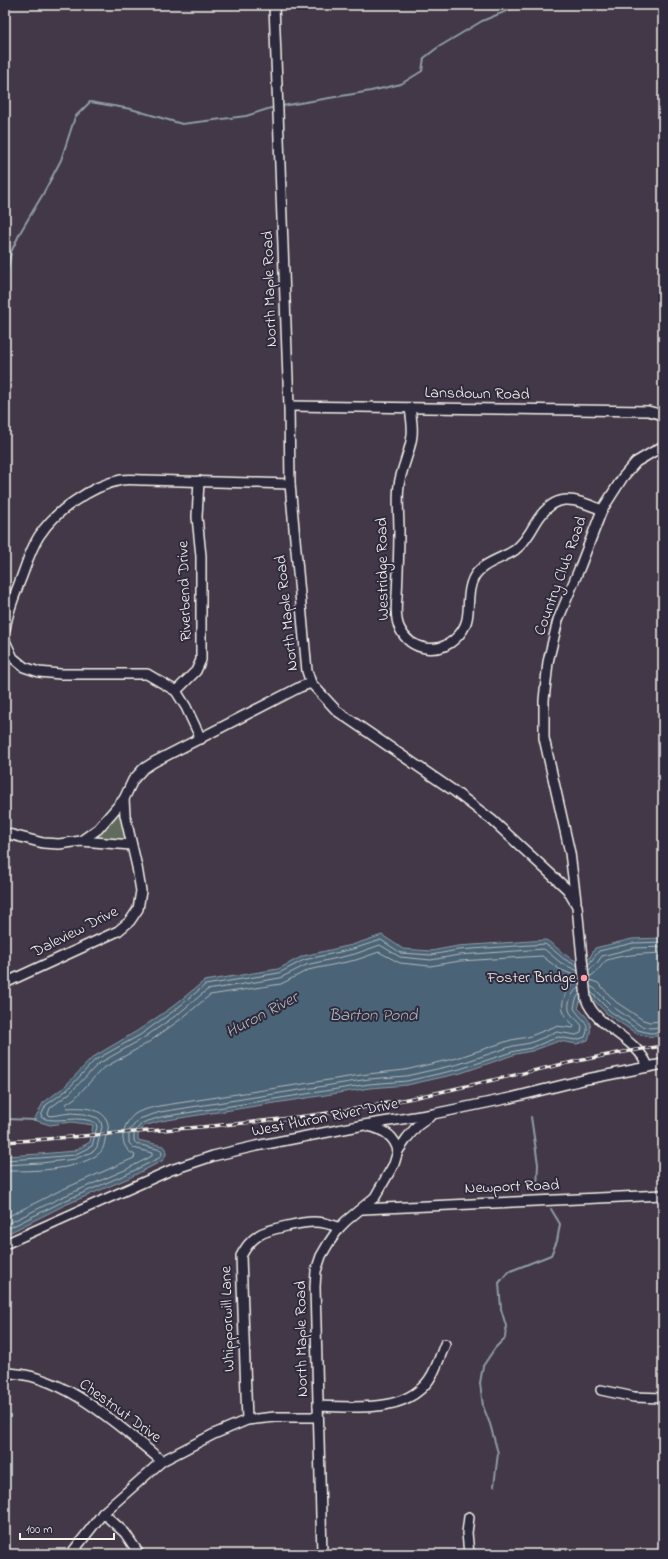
<svg xmlns="http://www.w3.org/2000/svg" width="668" height="1559" viewBox="0 0 668 1559" font-family="'Indie Flower',sans-serif">
  <rect width="100%" height="100%" fill="#423848"/>
  <filter id="ink" filterUnits="userSpaceOnUse"><feTurbulence type="fractalNoise" baseFrequency=".025" numOctaves="2"/><feDisplacementMap in="SourceGraphic" scale="8" xChannelSelector="R" yChannelSelector="G"/><feConvolveMatrix kernelMatrix="1 2 1 2 8 2 1 2 1" color-interpolation-filters="sRGB"/></filter>
  <g filter="url(#ink)">
    <polygon fill="#616a5d" stroke="#aaaea2" points="118,812 121,813 125,839 124,841 97,838 96,834"/>
    <path fill="#4c6476" stroke="#8f9ca4" d="M382,935L403,949L431,951L458,946L546,940C560,948 569,963 586,962L590,957L595,948L632,939L663,938V1035L650,1037L637,1034L607,1014L589,995L582,996L578,1008C589,1019 594,1024 588,1040L577,1044L559,1041L532,1051L516,1054L461,1073L407,1085L370,1088L161,1121L144,1126L138,1135V1140L163,1146L166,1150V1155L162,1161L129,1178L65,1205L5,1235V1156L40,1154L74,1151L90,1142L93,1125L71,1122L50,1125L34,1120L43,1103L64,1087L93,1057L137,1031L172,1007L204,981L278,969L303,956L352,945Z"/>
    <g fill="none" stroke-linecap="round" stroke-linejoin="round">
      <g stroke="#b1b9ba" stroke-width="1">
        <polyline points="588,965 599,951 633,943 663,942"/>
        <polyline points="589,970 597,963 602,956 633,948 663,947"/>
        <path d="M589,977C598,973 602,963 607,960C625,954 645,954 663,953"/>
        <polyline points="590,980 598,983 616,1002 643,1020 650,1022 663,1021"/>
        <polyline points="590,986 595,989 613,1007 641,1026 650,1028 663,1027"/>
        <polyline points="591,992 610,1011 638,1030 650,1033 663,1032"/>
        <path d="M5,1160L40,1158L74,1155L92,1146L97,1127L96,1123C78,1114 59,1124 42,1118L41,1116L46,1105L67,1090L95,1060L140,1035L175,1010L205,985L279,973L304,960L353,949L381,940L401,953L431,955L458,950L545,944L552,949L564,959L577,966"/>
        <polyline points="5,1165 41,1163 75,1159 94,1151 97,1147 102,1127 101,1122 98,1118 85,1114 71,1113 50,1116 48,1114 50,1108 70,1093 98,1064 142,1039 178,1014 207,990 280,978 306,965 355,954 380,945 400,957 431,960 459,955 544,949 561,963 578,971"/>
        <path d="M5,1171C33,1171 73,1171 97,1155C103,1151 104,1146 105,1140C106,1134 109,1130 108,1125C106,1107 80,1107 67,1108L66,1104L75,1098L102,1069L146,1044L181,1019L210,995L281,984L308,970L356,960L379,952L400,963L430,966L460,961L542,956L559,969L578,977"/>
        <path d="M5,1218L59,1191L134,1158L135,1155C117,1147 121,1125 135,1114C141,1110 151,1108 159,1106L368,1074L405,1070L457,1058L511,1040L528,1037L556,1026L573,1028L574,1026C571,1022 566,1018 564,1013C559,1002 568,985 579,981"/>
        <path d="M5,1225L62,1197L125,1170L152,1156V1153L134,1148L129,1143V1131L139,1119L160,1112L369,1079L406,1076L459,1064L513,1046L530,1043L557,1032L576,1035L581,1033L582,1026C579,1021 574,1018 571,1014C565,1006 572,992 579,987"/>
        <path d="M5,1230L64,1201L127,1174L159,1158L162,1154L161,1150L137,1144L134,1141V1133L142,1123L161,1117L369,1084L407,1081L460,1069L515,1051L531,1048L558,1037L576,1040L585,1037C592,1021 580,1020 574,1008L576,999L580,993"/>
      </g>
      <g stroke="#8f9ca4" stroke-width="2">
        <polyline points="282,106 371,91 401,84 422,71 424,58 437,48 482,21 521,5"/>
        <polyline points="5,286 11,252 21,231 43,194 61,160 75,117 90,102 131,109 182,124 246,116 271,108"/>
        <polyline points="531,1117 538,1164 537,1190"/>
        <polyline points="5,1119 36,1120"/>
        <polyline points="494,1486 498,1453 490,1424 483,1406 480,1383 483,1366 495,1348 505,1338 506,1326 501,1309 499,1283 508,1272 551,1255 557,1241 560,1224 551,1209"/>
      </g>
      <g stroke="#f4f1e8" stroke-width="12">
        <g id="minor">
          <path d="M274,5L289,406L290,484L307,671L311,683L337,711L454,791L492,820L567,889L577,906L586,999C597,1029 635,1036 648,1066"/>
          <polyline points="289,406 648,411 663,415"/>
          <path d="M410,408C411,416 413,426 412,435C411,450 401,469 399,485C397,500 399,515 399,530C399,552 398,574 397,596C396,606 395,620 400,629C411,651 439,655 456,638C476,619 463,600 473,579C480,563 502,559 515,550C524,543 530,533 535,524C554,492 571,497 602,510"/>
          <path d="M5,630C7,613 14,597 20,581C26,566 30,550 39,536C55,511 91,486 121,480C128,479 137,480 145,480L290,484"/>
          <polyline points="5,641 13,658 24,667 39,672 60,674 147,674 176,691 186,707 201,739"/>
          <polyline points="176,691 196,671 201,660 201,556 197,517 199,481"/>
          <polyline points="5,833 43,843 59,844 81,841 131,845"/>
          <polyline points="81,841 98,829 124,799"/>
          <polyline points="576,901 570,853 544,738 544,700 548,662 558,620 580,567 602,510 623,477 636,462 663,446"/>
          <polyline points="5,983 118,931 130,921 138,909 141,891 137,867 125,815 124,799 133,780 143,769 154,762 300,687 311,683"/>
          <path d="M368,1126C383,1129 395,1136 398,1151"/>
          <polyline points="363,1209 663,1195"/>
          <polyline points="5,1244 171,1170 213,1156 256,1146 364,1125 433,1114 510,1098 587,1079 663,1064"/>
          <path d="M5,1373C64,1373 119,1426 162,1461"/>
          <polyline points="601,1390 634,1397 663,1398"/>
          <path d="M318,1406C356,1407 410,1414 432,1375C437,1366 441,1354 445,1344"/>
          <path d="M247,1420L241,1256C246,1247 250,1241 259,1235C268,1229 303,1222 314,1222C323,1222 331,1224 339,1228"/>
          <polyline points="103,1513 125,1533 139,1554"/>
          <polyline points="71,1554 103,1513 162,1461 214,1434 247,1420 275,1417 318,1417"/>
          <polyline points="322,1554 315,1287 316,1271 321,1256 328,1244 339,1228 346,1221 375,1197 394,1164 398,1151 407,1138 417,1126 432,1115"/>
          <polyline points="469,1554 467,1533 469,1517"/>
        </g>
      </g>
      <use href="#minor" stroke="#2f2a3d" stroke-width="9"/>
      <g stroke="#f4f1e8" stroke-width="3.5">
        <path id="rail" d="M5,1142C53,1139 101,1134 149,1131C217,1126 287,1120 355,1109C458,1092 559,1060 663,1046"/>
      </g>
      <use href="#rail" stroke="#2f2a3d" stroke-width="2" stroke-dasharray="6" stroke-linecap="butt"/>
    </g>
  </g>
  <circle fill="#ff9aa2" stroke="#2f2a3d" stroke-width="1.5" cx="584" cy="978" r="4"/>
  <g text-anchor="middle" dominant-baseline="central" stroke-width="4" stroke-linejoin="round" paint-order="stroke">
    <g font-size="16" fill="#f4f1e8" stroke="#2f2a3d">
      <text transform="translate(270 289) rotate(-92)">North Maple Road</text>
      <text transform="translate(477 394) rotate(1)">Lansdown Road</text>
      <text transform="translate(383 569) rotate(-91)">Westridge Road</text>
      <text transform="translate(561 576) rotate(-70)">Country Club Road</text>
      <text transform="translate(185 591) rotate(-92)">Riverbend Drive</text>
      <text transform="translate(287 613) rotate(-96)">North Maple Road</text>
      <text transform="translate(75 932) rotate(-27)">Daleview Drive</text>
      <text transform="translate(325 1118) rotate(-11)">West Huron River Drive</text>
      <text transform="translate(512 1187) rotate(-2)">Newport Road</text>
      <text transform="translate(228 1319) rotate(-92)">Whipporwill Lane</text>
      <text transform="translate(302 1339) rotate(-91)">North Maple Road</text>
      <text transform="translate(120 1411) rotate(36)">Chestnut Drive</text>
    </g>
    <g font-size="16" fill="#f4f1e8" stroke="#2f2a3d" text-anchor="end">
      <text x="576" y="978">Foster Bridge</text>
    </g>
    <g font-size="17" font-style="italic" fill="#b1b9ba" stroke="#2f2a3d">
      <text transform="translate(262 1015) rotate(-28)">Huron River</text>
      <text x="373" y="1015">Barton Pond</text>
    </g>
  </g>
  <rect width="668" height="1559" fill="none" stroke="#2f2a3d" stroke-width="20"/>
  <rect x="10" y="10" width="648" height="1539" fill="none" stroke="#f4f1e8" stroke-width="1.5" filter="url(#ink)"/>
  <path d="M20 1533v6h94v-6" fill="none" stroke="#f4f1e8" stroke-width="2"/>
  <text x="26" y="1533" font-size="12" fill="#f4f1e8" stroke="#2f2a3d" stroke-width="3" paint-order="stroke">100 m</text>
</svg>
